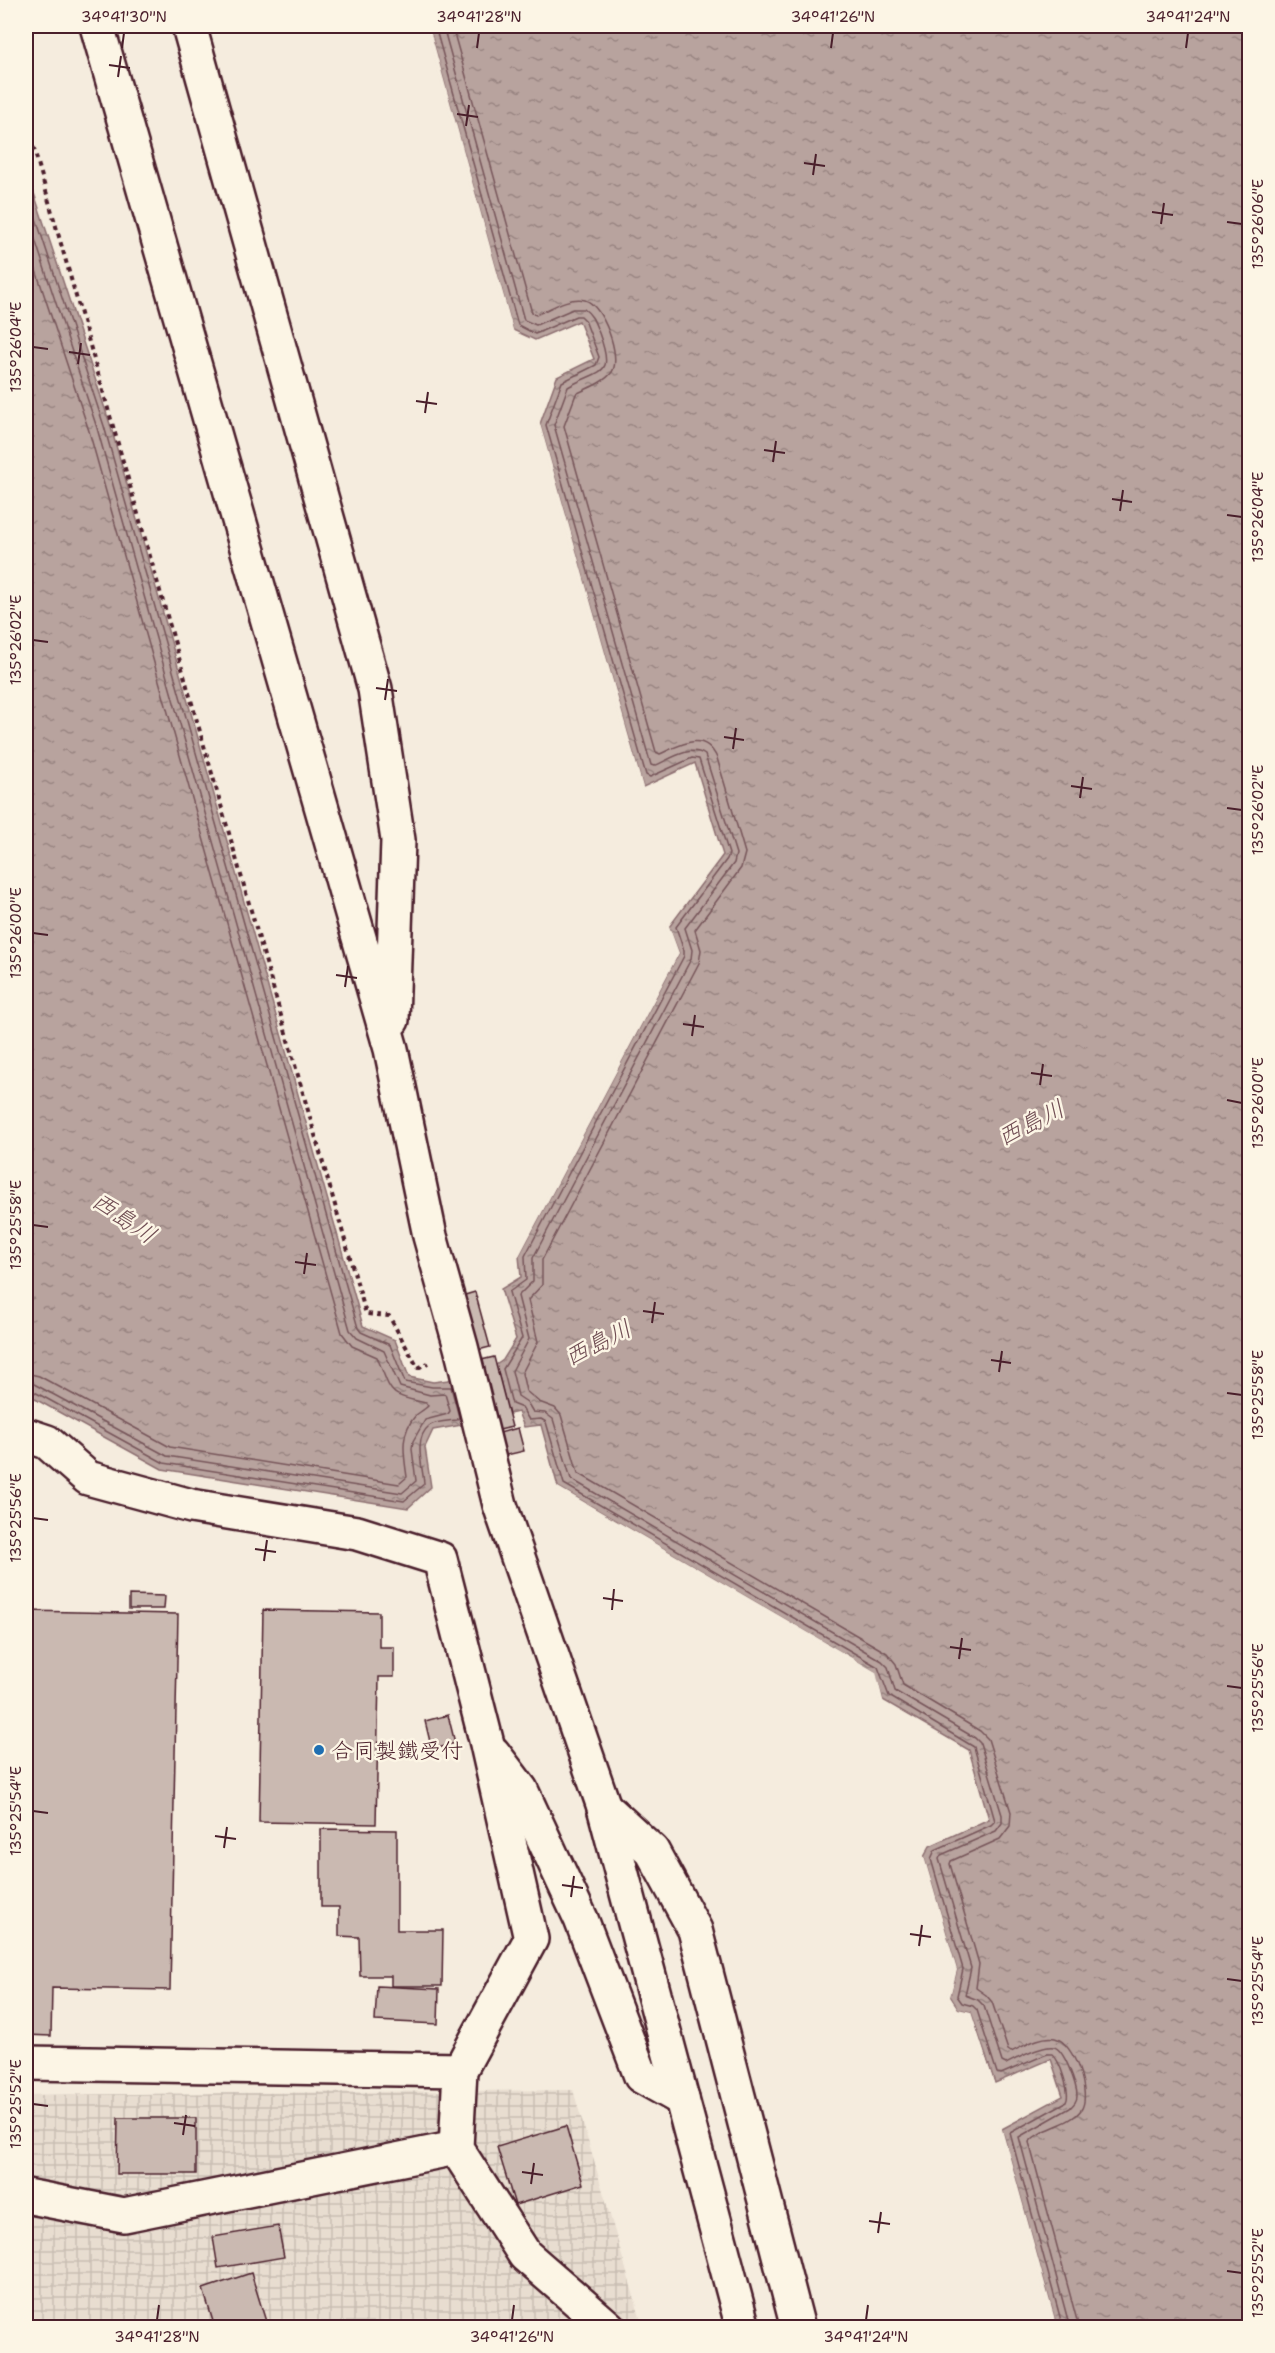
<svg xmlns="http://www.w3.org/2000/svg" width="1275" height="2353" viewBox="0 0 1275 2353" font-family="'Shantell Sans','Klee One',sans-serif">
  <defs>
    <pattern id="industrial-grid" width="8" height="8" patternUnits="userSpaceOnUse" patternTransform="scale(1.5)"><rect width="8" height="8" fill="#e8ddd0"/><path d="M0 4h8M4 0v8" fill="none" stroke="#c8bdb3"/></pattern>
    <pattern id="water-ripples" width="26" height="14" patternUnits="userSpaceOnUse" patternTransform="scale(1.5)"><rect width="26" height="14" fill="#b8a39e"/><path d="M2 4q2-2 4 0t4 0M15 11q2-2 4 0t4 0" fill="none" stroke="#988481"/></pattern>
  </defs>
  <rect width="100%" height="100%" fill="#f5ecde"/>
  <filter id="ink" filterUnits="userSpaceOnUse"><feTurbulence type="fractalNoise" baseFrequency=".0167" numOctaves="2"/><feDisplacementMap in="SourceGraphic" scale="12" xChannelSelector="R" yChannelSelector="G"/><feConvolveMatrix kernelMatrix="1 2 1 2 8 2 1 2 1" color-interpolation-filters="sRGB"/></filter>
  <g filter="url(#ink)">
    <polygon fill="url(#industrial-grid)" points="573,2090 643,2327 26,2327 26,2095"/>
    <g fill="url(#water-ripples)" stroke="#8c6e70" stroke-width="1.5">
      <polygon points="429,26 1249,26 1249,2327 1057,2327 1002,2129 1063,2096 1051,2059 995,2083 971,2012 958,2009 950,1996 957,1970 924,1857 930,1846 989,1819 969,1750 883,1700 875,1672 558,1487 541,1425 524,1427 518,1412 509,1414 496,1365 503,1360 516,1339 501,1289 521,1277 519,1256 679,953 669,927 723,855 695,763 643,787 540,424 557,377 594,359 579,321 535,340 513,330"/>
      <polygon points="26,169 110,424 363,1326 395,1340 409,1377 433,1382 456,1379 468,1424 433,1430 425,1447 431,1487 408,1508 162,1469 26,1394"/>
    </g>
    <g fill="#f5ecde">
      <polygon points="426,26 429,26 514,333 510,330"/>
      <polygon points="539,420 643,787 643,790 640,788 537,425"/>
      <polygon points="668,923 679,953 519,1256 516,1257 675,953 666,928"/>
      <polygon points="558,1487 876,1672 884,1704 880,1701 873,1674 557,1490"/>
      <polygon points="923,1853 957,1970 950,1997 958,2009 971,2012 995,2086 992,2084 969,2014 956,2012 947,1997 954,1970 921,1858"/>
      <polygon points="1002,2126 1002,2129 1057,2327 1054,2328 999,2129"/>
    </g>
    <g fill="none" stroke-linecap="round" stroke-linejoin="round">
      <g stroke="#765459" stroke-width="1.5">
        <path d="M435,26L518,325L535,334L576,316H581L585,320L599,357L596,365L562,382L546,425L646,775L650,777L692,758L699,759L729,854L727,859L676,927L684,951V956L525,1256L526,1280L509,1292L522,1338L503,1369L512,1404L522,1408L529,1420L541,1419L546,1422L564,1484L878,1667L889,1696L974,1747L995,1821L991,1825L935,1850L931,1859L963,1969L957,1996L962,2003L973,2006L977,2010L997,2073L1001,2074L1047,2054H1052C1060,2060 1071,2094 1066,2102L1010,2133L1063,2328"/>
        <path d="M443,26L524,320L536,325L573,309H584C593,315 595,324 599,333C615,377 602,368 568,387L554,425L651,765L654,766C669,760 690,744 705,755L736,854L734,863L685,928L692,950L691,959L533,1258V1281L518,1296L529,1339L512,1371L518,1396L527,1402L533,1412L545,1413L553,1419L571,1479L882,1661L888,1667L895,1691L975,1738L980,1743L1002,1815V1823L996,1831L941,1855L939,1859L971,1968L965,1995L978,2000L984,2006L1002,2062L1006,2064C1016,2059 1043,2044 1054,2047C1064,2049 1077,2085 1077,2096C1077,2101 1074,2104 1070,2108L1019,2137L1070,2328"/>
        <path d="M452,26L532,313L536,315C550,309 569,296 585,300C603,305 622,357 612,372C604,383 587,388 576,394L564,426L656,752L660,754C680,745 704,729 717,758L745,853L741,868L695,930L701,950L699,963L542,1260V1285L528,1300L538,1342L522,1373L526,1391L539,1402L555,1408L561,1415L578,1473L887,1653L896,1664L903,1685L980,1731L988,1739L1011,1812L1010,1826L1000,1839L951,1861L950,1864L979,1964L976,1988L986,1995L992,2002L1008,2050L1011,2052C1024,2046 1041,2035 1055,2038C1074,2042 1092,2095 1081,2110C1069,2126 1042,2127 1029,2142L1079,2328"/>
        <path d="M26,188L104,426L358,1328L361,1332L390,1345L405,1382L432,1387H451L459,1417L457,1420C450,1421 435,1421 429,1426C413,1439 423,1467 424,1484L404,1501L164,1463L31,1390L26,1389"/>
        <polyline points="26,212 97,428 350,1330 357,1338 384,1351 400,1387 430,1395 445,1394 450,1411 448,1414 425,1420 413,1441 412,1449 416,1481 402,1493 167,1456 34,1384 26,1382"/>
        <path d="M26,240L89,431L342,1333L352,1346L377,1357C392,1393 386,1395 426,1403L428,1406C425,1409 420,1412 416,1415C399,1434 404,1455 407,1477L399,1484L170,1447L39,1376L26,1373"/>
      </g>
    </g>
    <g fill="#cab9b1" stroke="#4a1f2b" stroke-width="1.5">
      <polygon points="475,1292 490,1347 470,1352 455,1298"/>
      <polygon points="494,1357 512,1427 491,1432 473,1362"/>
      <polygon points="518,1428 524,1451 498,1457 492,1435"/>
      <polygon points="129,1595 165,1596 164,1609 129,1609"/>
      <polygon points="263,1610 379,1612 379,1647 394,1647 394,1677 379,1677 376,1824 259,1822"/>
      <polygon points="26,1611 178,1614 170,1990 52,1988 51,2036 26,2035"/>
      <polygon points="448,1715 455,1743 432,1750 425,1721"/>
      <polygon points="321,1829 397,1830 397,1930 443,1930 442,1986 391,1986 391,1976 360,1976 359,1937 339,1936 339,1907 321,1907"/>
      <polygon points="377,1986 439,1989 438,2024 375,2021"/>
      <polygon points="118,2118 196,2118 196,2174 117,2174"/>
      <polygon points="566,2126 583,2184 515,2205 497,2147"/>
      <polygon points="278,2226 284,2257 218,2268 213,2237"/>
      <polygon points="251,2273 268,2328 215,2328 203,2289"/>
    </g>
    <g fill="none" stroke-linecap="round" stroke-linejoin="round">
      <g stroke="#4a1f2b" stroke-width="38">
        <g id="minor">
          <polyline points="97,26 391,1049 430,1236 461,1347 500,1505 604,1807 743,2328"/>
          <polyline points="189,26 375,689 398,840 392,1020"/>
          <polyline points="26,1435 47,1442 88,1478 191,1506 357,1533 440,1559 487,1744 531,1939 460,2070 456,2148 525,2255 609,2328"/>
          <polyline points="493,1753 521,1790 581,1919 641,2076 682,2099"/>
          <polyline points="604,1807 652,1851 695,1930 798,2328"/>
          <polyline points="26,2063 460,2070"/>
          <polyline points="26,2196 124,2215 456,2148"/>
        </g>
      </g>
      <polyline stroke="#4a1f2b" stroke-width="4" stroke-dasharray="4.5 4.5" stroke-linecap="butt" points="26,121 366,1314 389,1316 418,1368 428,1363"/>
      <use href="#minor" stroke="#fcf5e5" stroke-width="33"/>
    </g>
  </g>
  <path fill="none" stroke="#4a1f2b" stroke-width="2" d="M122,48L124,33M477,48L479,33M831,48L833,33M1186,48L1188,33M109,65L130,68M118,77L121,56M457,114L478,117M466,126L469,105M804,163L825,166M813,175L816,154M1152,212L1173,215M1227,222L1242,224M1161,224L1164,203M33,347L48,349M69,352L90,355M78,364L81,343M416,401L437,404M425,413L428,392M764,450L785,453M773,462L776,441M1112,499L1132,502M1120,511L1123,490M1227,515L1242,517M33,640L48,642M376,688L397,691M385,700L388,679M724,737L744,740M733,749L736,728M1071,786L1092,789M1080,798L1083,777M1227,808L1242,810M33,933L48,935M336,975L357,978M345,987L348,966M683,1024L704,1027M692,1036L695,1015M1031,1073L1052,1076M1040,1085L1043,1064M1227,1100L1242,1103M33,1225L48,1227M295,1262L316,1265M304,1274L307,1253M643,1311L664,1314M652,1323L655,1302M991,1360L1011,1363M999,1372L1002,1351M1227,1393L1242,1395M33,1518L48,1520M255,1549L276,1552M264,1561L267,1540M603,1598L623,1601M612,1610L614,1589M950,1647L971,1650M959,1659L962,1638M1227,1686L1242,1688M33,1811L48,1813M215,1836L236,1839M224,1848L227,1827M562,1885L583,1888M571,1897L574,1876M910,1934L931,1937M919,1946L922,1925M1227,1979L1242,1981M33,2104L48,2106M174,2123L195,2126M183,2135L186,2115M522,2172L543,2175M531,2184L534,2163M869,2221L890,2224M878,2233L881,2212M1227,2271L1242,2273M157,2320L159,2305M512,2320L514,2305M866,2320L868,2305"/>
  <circle fill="#1f6fb2" stroke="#fcf5e5" stroke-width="2" cx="319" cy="1750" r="6"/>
  <g text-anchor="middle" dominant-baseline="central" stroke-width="5" stroke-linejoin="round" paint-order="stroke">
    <g font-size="22" fill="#4a1f2b" stroke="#fcf5e5" text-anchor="start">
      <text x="331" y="1750">合同製鐵受付</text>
    </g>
    <g font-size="24" font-style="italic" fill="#704d53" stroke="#fcf5e5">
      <text transform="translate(1031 1123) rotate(-27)">西島川</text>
      <text transform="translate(124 1218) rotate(34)">西島川</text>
      <text transform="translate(598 1343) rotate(-27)">西島川</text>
    </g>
  </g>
  <rect width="1275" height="2353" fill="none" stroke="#fcf5e5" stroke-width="66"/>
  <rect x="33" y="33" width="1209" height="2287" fill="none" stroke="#4a1f2b" stroke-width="2"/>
  <g font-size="15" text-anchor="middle" fill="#4a1f2b">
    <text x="124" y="22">34°41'30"N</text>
    <text x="479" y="22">34°41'28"N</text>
    <text x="833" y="22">34°41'26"N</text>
    <text x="1188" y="22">34°41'24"N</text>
    <text transform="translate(1258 224) rotate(-90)" y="5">135°26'06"E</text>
    <text transform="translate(16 347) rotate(-90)" y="5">135°26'04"E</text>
    <text transform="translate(1258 517) rotate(-90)" y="5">135°26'04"E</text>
    <text transform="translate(16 640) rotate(-90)" y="5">135°26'02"E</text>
    <text transform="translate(1258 810) rotate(-90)" y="5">135°26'02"E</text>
    <text transform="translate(16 933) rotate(-90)" y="5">135°26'00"E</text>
    <text transform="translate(1258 1103) rotate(-90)" y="5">135°26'00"E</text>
    <text transform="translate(16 1225) rotate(-90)" y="5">135°25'58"E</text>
    <text transform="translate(1258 1395) rotate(-90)" y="5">135°25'58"E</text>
    <text transform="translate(16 1518) rotate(-90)" y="5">135°25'56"E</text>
    <text transform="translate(1258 1688) rotate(-90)" y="5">135°25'56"E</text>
    <text transform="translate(16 1811) rotate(-90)" y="5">135°25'54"E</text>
    <text transform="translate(1258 1981) rotate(-90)" y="5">135°25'54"E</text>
    <text transform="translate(16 2104) rotate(-90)" y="5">135°25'52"E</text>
    <text transform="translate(1258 2273) rotate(-90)" y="5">135°25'52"E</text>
    <text x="157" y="2342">34°41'28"N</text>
    <text x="512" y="2342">34°41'26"N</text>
    <text x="866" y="2342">34°41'24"N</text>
  </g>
</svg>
